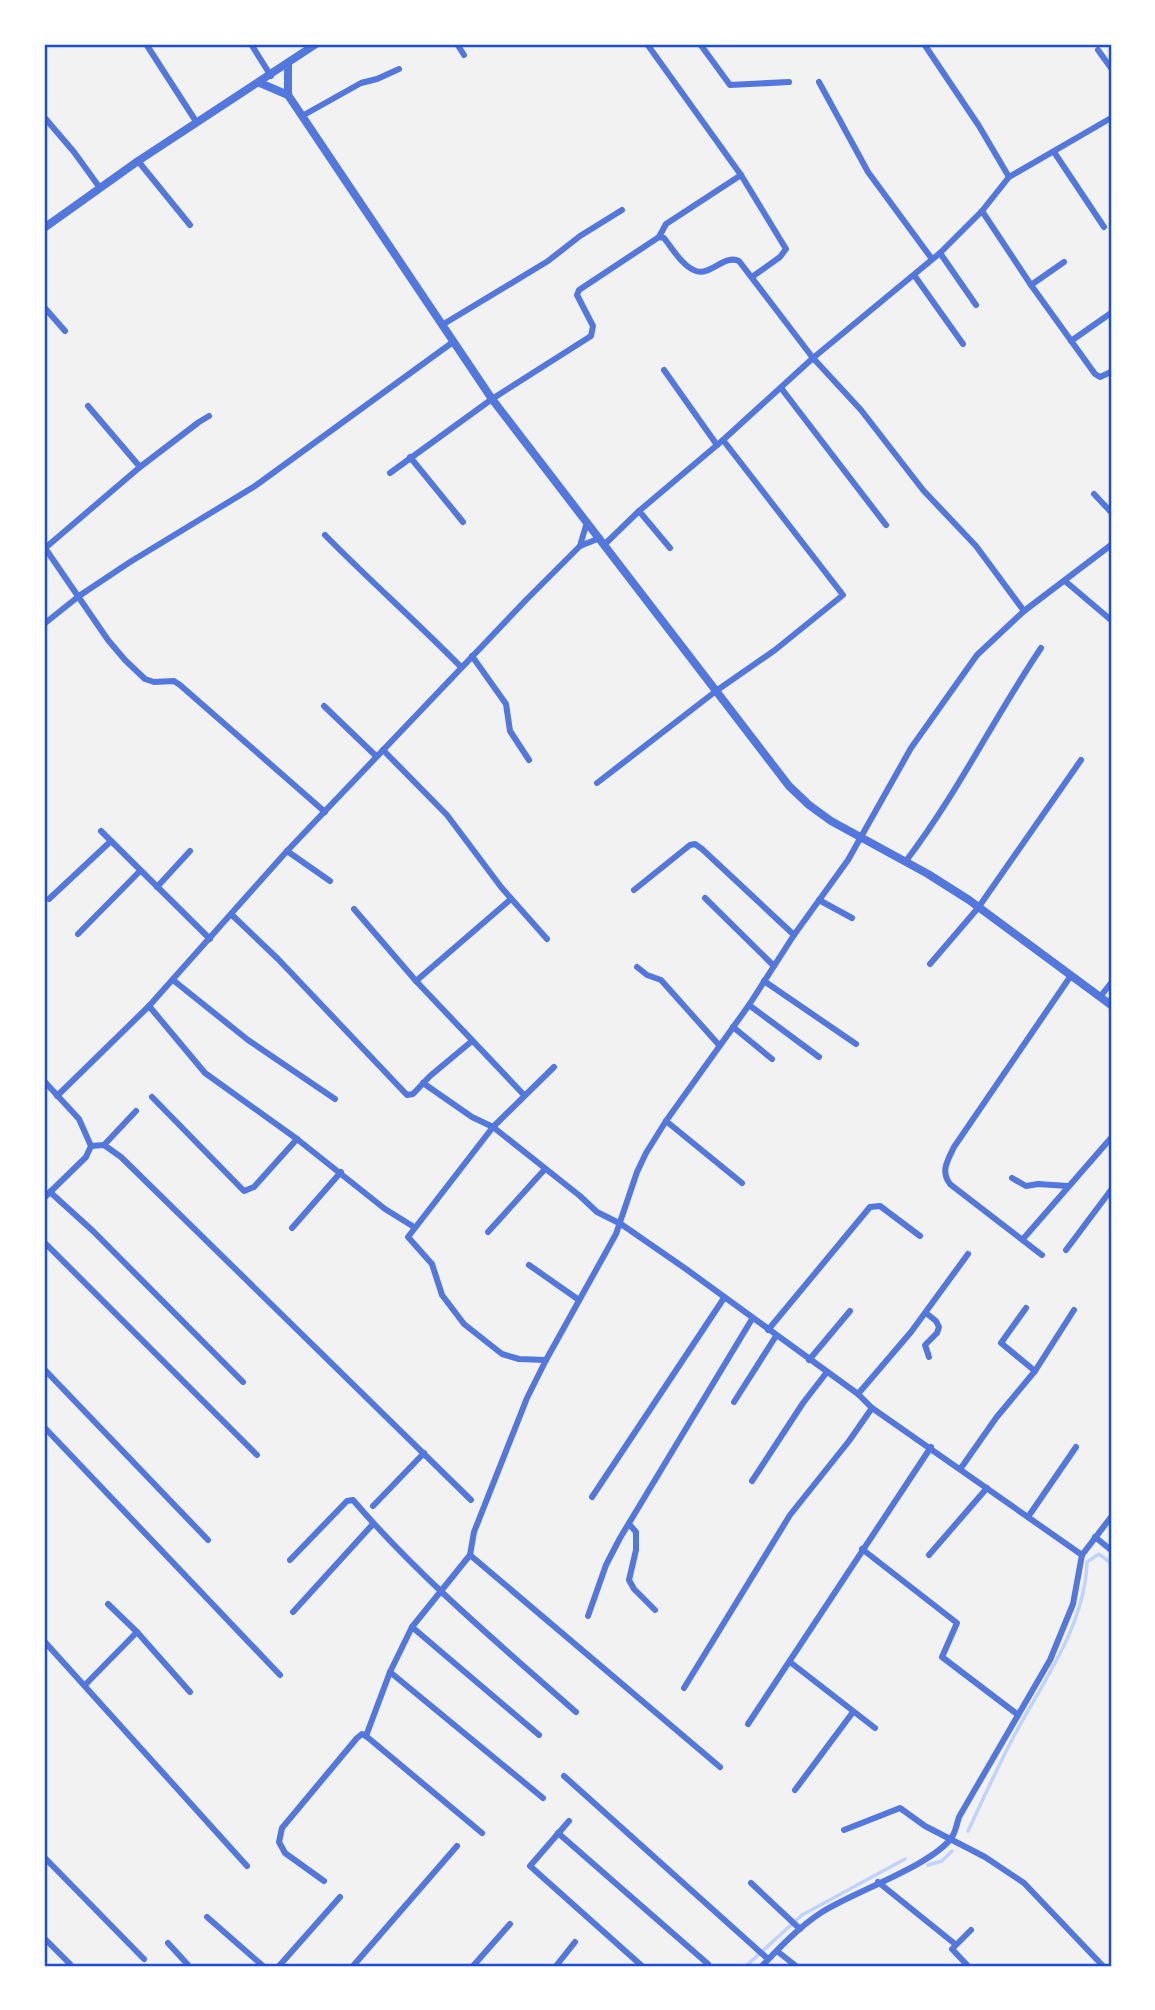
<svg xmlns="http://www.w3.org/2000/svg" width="1155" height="2010" viewBox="0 0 1155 2010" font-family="Ubuntu,sans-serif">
  <rect width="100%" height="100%" fill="#f2f2f2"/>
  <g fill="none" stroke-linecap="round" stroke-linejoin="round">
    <g stroke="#bfd3fe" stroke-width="3.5">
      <path d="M968,1831C983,1799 998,1766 1015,1734C1044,1680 1085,1625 1087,1562L1099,1554L1111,1563"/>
      <polyline points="928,1865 942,1861 952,1851"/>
      <polyline points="746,1966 802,1915 905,1859"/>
    </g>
    <g stroke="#5277de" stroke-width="6">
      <polyline points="146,44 197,123"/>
      <polyline points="251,44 271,76"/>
      <polyline points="457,44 464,55"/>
      <polyline points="647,44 741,175 786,249 780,257 752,277"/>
      <polyline points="700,44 730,85 789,82"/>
      <polyline points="924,44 979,126 1009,177"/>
      <polyline points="1098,50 1111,68"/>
      <polyline points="819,82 868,172 932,259"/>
      <polyline points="302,116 361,83 377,79 399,69"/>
      <polyline points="44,117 74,152 100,188"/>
      <polyline points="1054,152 1104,227"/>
      <polyline points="138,161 190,225"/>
      <polyline points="982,211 1031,285 1095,374 1100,377 1111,372"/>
      <path d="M659,237L664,238C672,248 683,267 696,271C711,276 724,254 739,261L813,358L861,410L923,490L976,546L1024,611"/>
      <polyline points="940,253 976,305"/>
      <polyline points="914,275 963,344"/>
      <polyline points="1031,285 1064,262"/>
      <polyline points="44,307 65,331"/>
      <polyline points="442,325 548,261 580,236 622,210"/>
      <polyline points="1071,341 1111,313"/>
      <polyline points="664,370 717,445"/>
      <polyline points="781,388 886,525"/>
      <polyline points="88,406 140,467"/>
      <polyline points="410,457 463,522"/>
      <polyline points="390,473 492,399 591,336 593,326 577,295 579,290 659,237 666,224 741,175"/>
      <polyline points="1094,494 1111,512"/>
      <polyline points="639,511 670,548"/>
      <path d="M325,535C369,580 417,622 461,667"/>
      <polyline points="605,544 639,511 723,440 813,358 940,253 982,211 1009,177 1111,118"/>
      <polyline points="580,546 587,522"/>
      <polyline points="45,548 108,640 125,660 145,679 154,682 174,681 180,685 325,812"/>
      <polyline points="44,549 140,467 199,422 209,416"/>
      <polyline points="1065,581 1111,620"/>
      <polyline points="44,624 79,596 130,562 255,486 453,342"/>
      <polyline points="472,656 506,704 510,731 529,760"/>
      <polyline points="324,706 376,756"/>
      <polyline points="383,750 447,815 501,887 547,939"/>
      <polyline points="597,783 716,691 775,650 843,595 723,440"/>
      <polyline points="101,831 210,939"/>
      <polyline points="287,851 330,881"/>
      <path d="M906,861C957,794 994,718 1041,648"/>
      <polyline points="157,887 190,851"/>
      <polyline points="634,890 690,845 695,844 702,849 794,935"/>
      <polyline points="705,898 774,966"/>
      <polyline points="49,899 111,841"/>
      <polyline points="819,900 852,918"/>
      <polyline points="354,909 416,981 524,1095"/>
      <polyline points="232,915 278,959 407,1095 413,1094 430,1076 472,1041"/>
      <polyline points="78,934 140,871"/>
      <polyline points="930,964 978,908 1081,760"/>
      <polyline points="637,967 647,975 661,980 719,1045"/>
      <polyline points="173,980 248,1040 335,1099"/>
      <polyline points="416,981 511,899"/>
      <polyline points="764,981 856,1044"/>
      <polyline points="1100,997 1111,983"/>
      <polyline points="749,1005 819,1057"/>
      <polyline points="149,1006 205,1073 297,1139 385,1209 414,1227"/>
      <polyline points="733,1027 772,1059"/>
      <polyline points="44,1081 79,1119 91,1146 86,1157 44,1198"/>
      <polyline points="423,1083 472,1117 493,1127 580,1196 597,1212 621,1224 686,1269 858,1394 872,1408 1082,1555"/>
      <polyline points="57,1096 149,1006 287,851 526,600 580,546 600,538"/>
      <polyline points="152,1097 244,1191 254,1187 297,1139"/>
      <polyline points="666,1121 742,1183"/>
      <polyline points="104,1145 136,1111"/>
      <polyline points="91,1146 104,1145 121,1157 471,1500"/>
      <polyline points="1012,1178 1026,1186 1038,1184 1068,1186"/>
      <polyline points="50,1192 93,1231 243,1382"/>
      <polyline points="292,1228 341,1172"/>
      <polyline points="488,1232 545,1169"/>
      <polyline points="1023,1239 1111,1138"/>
      <polyline points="44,1242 257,1455"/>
      <polyline points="1066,1250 1111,1190"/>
      <path d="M1042,1255L950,1184C940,1171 948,1160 954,1147L1070,977"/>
      <polyline points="529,1265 579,1300"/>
      <polyline points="1026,1308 1001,1343 1035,1371"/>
      <polyline points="926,1313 936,1321 939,1327 937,1333 925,1345 929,1357"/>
      <polyline points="768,1330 870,1207 880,1206 920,1236"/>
      <polyline points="546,1360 519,1359 502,1354 464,1324 442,1295 432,1264 408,1237 493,1127 554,1067"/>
      <polyline points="809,1360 850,1311"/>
      <polyline points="44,1369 208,1540"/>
      <polyline points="858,1394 911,1332 968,1254"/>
      <polyline points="734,1402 776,1336"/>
      <polyline points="44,1427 280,1675"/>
      <polyline points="961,1468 996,1418 1035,1371 1074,1310"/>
      <polyline points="752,1481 803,1403 827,1372"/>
      <polyline points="592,1497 724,1298"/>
      <polyline points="373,1506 424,1453"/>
      <polyline points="1028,1517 1076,1447"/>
      <polyline points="629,1524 636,1532 636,1550 629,1580 634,1589 655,1610"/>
      <polyline points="1095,1537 1111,1550"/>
      <polyline points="862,1549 957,1623 942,1657 1017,1714"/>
      <polyline points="470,1555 720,1767"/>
      <polyline points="929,1555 987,1488"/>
      <path d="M290,1560L347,1501L353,1500C420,1578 499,1644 576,1712"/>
      <polyline points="108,1604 137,1632 190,1692"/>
      <polyline points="293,1612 373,1524"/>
      <polyline points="588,1616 606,1565 620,1538 752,1319"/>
      <polyline points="412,1627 539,1735"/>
      <polyline points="44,1641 247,1866"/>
      <polyline points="790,1662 875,1728"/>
      <polyline points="390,1672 543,1798"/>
      <polyline points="85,1685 137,1632"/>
      <polyline points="684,1688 790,1515 849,1441 872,1408"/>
      <polyline points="748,1724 931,1447"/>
      <polyline points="366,1736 390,1672 412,1627 470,1555 474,1532 527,1398 546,1360 616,1234 637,1172 646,1153 666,1121 749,1005 794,935 848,860 911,748 977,655 1024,611 1111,545"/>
      <polyline points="366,1736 482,1833"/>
      <polyline points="564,1776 768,1959"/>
      <polyline points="795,1790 853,1712"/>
      <polyline points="569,1821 530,1866 642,1966"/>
      <polyline points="844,1830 900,1808 925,1826 985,1857 1024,1883 1103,1966"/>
      <polyline points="558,1833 708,1964"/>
      <polyline points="44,1857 144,1959"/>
      <polyline points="324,1881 285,1853 279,1842 282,1828 357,1738 362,1734 366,1736"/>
      <polyline points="878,1882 955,1944"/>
      <polyline points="751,1883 800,1929"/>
      <polyline points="207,1917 263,1966"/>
      <polyline points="44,1938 70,1964"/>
      <polyline points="168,1943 189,1966"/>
      <polyline points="777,1951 796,1966"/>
      <polyline points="279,1966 340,1897"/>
      <polyline points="353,1966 457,1846"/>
      <polyline points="473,1966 510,1924"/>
      <polyline points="556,1966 575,1942"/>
      <path d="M762,1966C780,1947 799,1927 822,1912C853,1892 933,1865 952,1837C956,1831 957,1823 959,1817L1050,1660L1073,1604L1082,1555L1111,1517"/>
      <polyline points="968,1966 952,1949 971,1930"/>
    </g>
    <g stroke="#5277de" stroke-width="8">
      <polyline points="288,65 288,95"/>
      <polyline points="260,83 288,95 492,399 789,786 809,805 831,821 928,874 969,900 1111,1005"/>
      <polyline points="44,228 138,161 316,44"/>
    </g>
  </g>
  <rect width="1155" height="2010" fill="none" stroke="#ffffff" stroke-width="91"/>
  <rect x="46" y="46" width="1064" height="1919" fill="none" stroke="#1d4ed8" stroke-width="2.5"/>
</svg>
